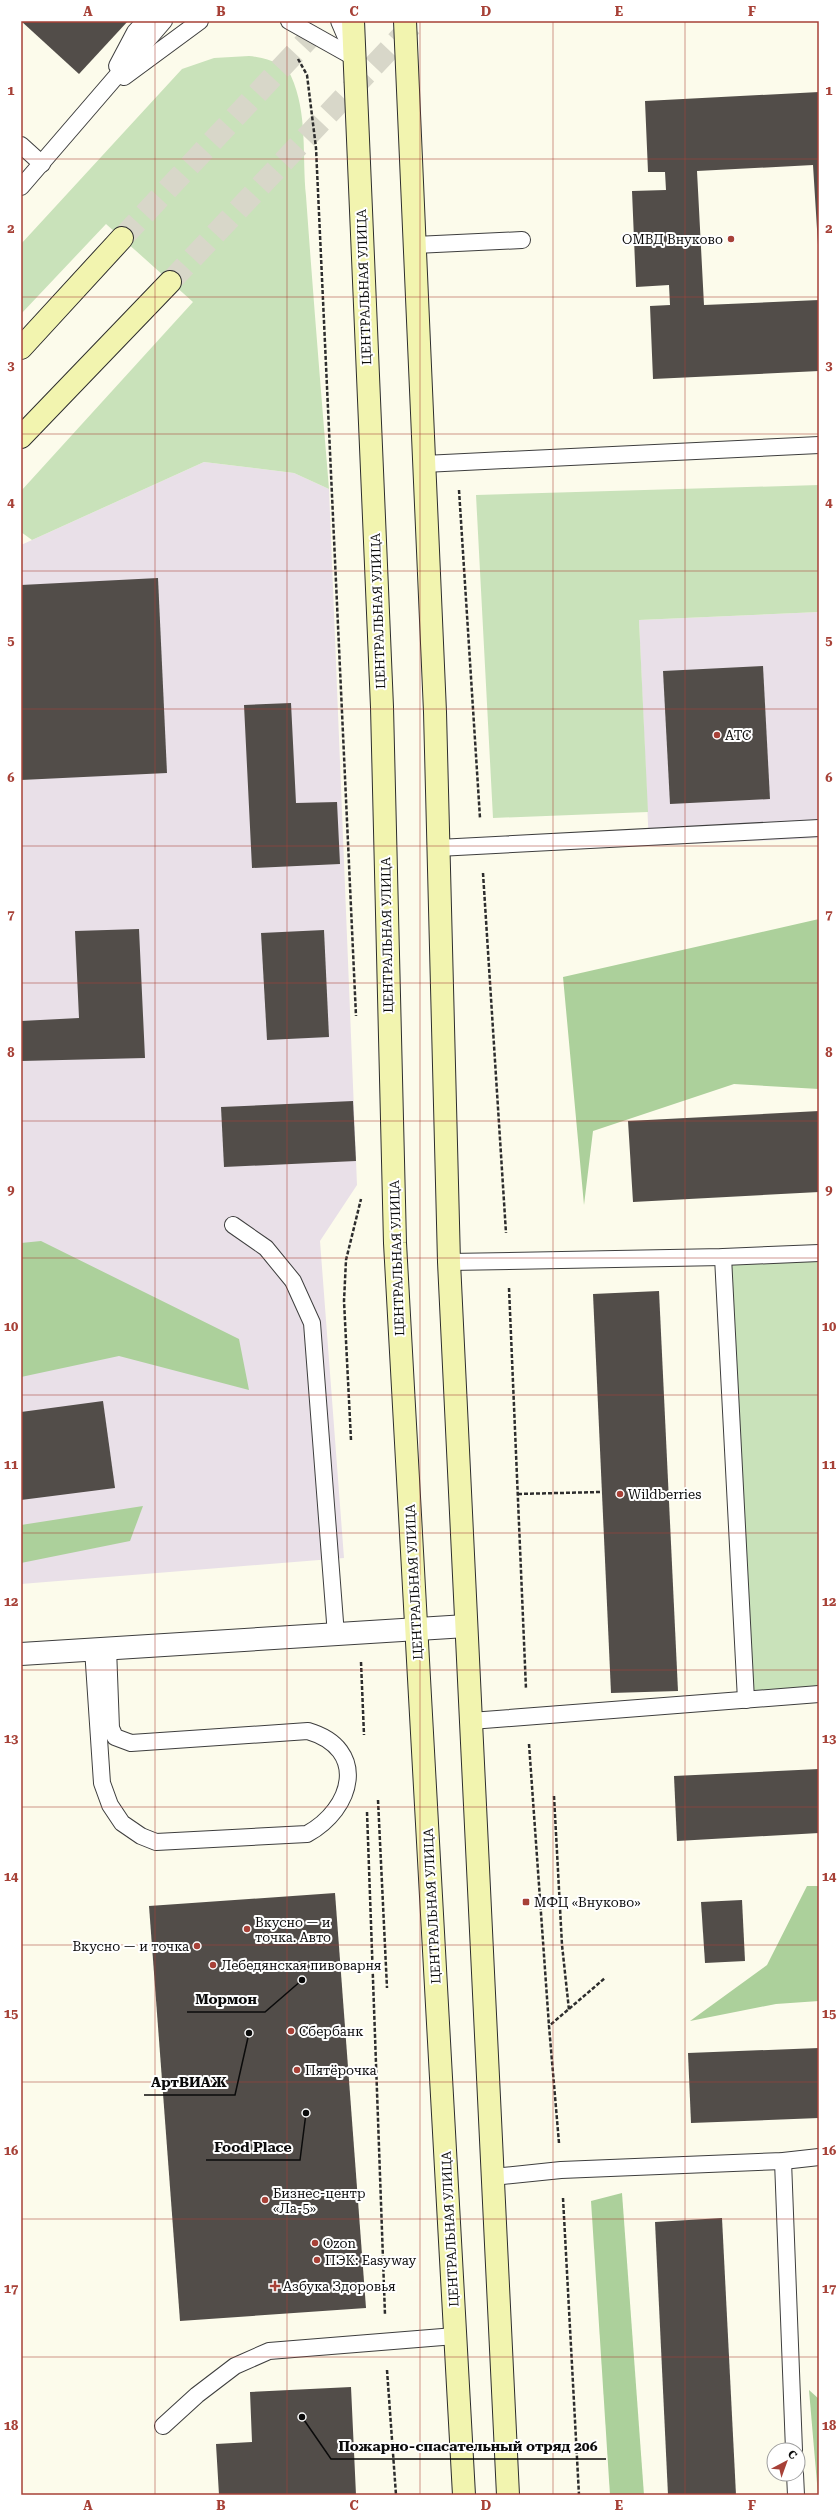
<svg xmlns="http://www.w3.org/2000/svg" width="840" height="2516" viewBox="0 0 840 2516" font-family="'Roboto Serif',serif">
  <rect width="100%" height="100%" fill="#fcfbeb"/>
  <g fill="#e9e0e8">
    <polygon points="204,462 294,473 329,489 357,1185 320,1241 344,1558 21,1584 21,545"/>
    <polygon points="819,612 819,838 649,846 639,620"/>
  </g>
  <g fill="#c9e2ba">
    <path d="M249,56C261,57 286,63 291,76C308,113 302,156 306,196C313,294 321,392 329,489L294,473L204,462L32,540L21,532V491L193,302L106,224L21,314V244L182,69L214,58Z"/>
    <polygon points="819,485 819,612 639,620 648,812 493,818 476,495"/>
    <polygon points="819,1253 819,1694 746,1700 723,1257"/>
  </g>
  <g fill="#acd09b">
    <polygon points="819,919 819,1089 734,1084 593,1131 584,1205 563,977"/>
    <polygon points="41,1241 239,1339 249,1390 119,1356 21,1377 21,1243"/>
    <polygon points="143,1506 130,1541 21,1563 21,1525"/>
    <polygon points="807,1886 819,1886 819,2001 776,2004 690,2021 767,1965"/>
    <polygon points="622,2193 644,2495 610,2495 591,2201"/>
    <polygon points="809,2390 819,2399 819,2495 818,2495"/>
  </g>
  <g fill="#524d49">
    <polygon points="21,21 128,21 79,74"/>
    <polygon points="819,92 819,261 813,165 697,171 704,305 819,300 819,371 653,379 650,306 670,305 669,285 636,287 632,191 666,190 665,172 648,172 645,101"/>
    <polygon points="158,578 167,773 21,780 21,585"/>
    <polygon points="763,666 770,799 670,804 663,671"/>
    <polygon points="291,703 296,803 337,802 340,864 252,868 244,705"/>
    <polygon points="139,929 145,1058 21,1061 21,1021 79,1018 75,931"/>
    <polygon points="324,930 329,1037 267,1040 261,933"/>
    <polygon points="353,1101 356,1161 224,1167 221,1107"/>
    <polygon points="819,1111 819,1192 633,1202 628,1121"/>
    <polygon points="659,1291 678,1691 611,1693 593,1294"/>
    <polygon points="103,1401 115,1488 21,1500 21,1412"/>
    <polygon points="819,1769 819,1833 677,1841 674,1776"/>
    <polygon points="335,1893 366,2308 180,2321 149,1906"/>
    <polygon points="742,1900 745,1961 705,1963 701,1902"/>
    <polygon points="819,2048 819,2118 691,2123 688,2053"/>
    <polygon points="722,2218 736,2495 668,2495 655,2222"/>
    <polygon points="351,2387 356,2495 219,2495 216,2444 252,2442 250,2392"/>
  </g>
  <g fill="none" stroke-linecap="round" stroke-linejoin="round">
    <g stroke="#d8d7c9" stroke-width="22" stroke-dasharray="22 11" stroke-linecap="butt">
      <polyline points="122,238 325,21"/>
      <polyline points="170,282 415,22"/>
    </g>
    <g stroke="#3e3e3e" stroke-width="18">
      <g id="service">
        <polyline points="289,21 355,58"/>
        <polyline points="339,21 351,49"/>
        <polyline points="117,66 135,32 145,21"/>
        <polyline points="124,77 200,21"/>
        <polyline points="21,145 42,164"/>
        <polyline points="21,187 164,21"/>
        <polyline points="415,245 522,240"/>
        <polyline points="424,464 819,445"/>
        <polyline points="438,848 819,828"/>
        <polyline points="233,1225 266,1248 293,1281 312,1323 336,1635"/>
        <polyline points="723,1257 746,1700"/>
        <polyline points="449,1262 723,1257 819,1253"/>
        <path d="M93,1649L102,1783L110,1805L122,1823L141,1836L156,1842L307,1834C353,1809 369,1749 308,1731L131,1743L115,1737L111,1728L108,1648"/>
        <polyline points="471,1721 819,1694"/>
        <polyline points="783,2161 794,2450"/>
        <polyline points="493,2177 561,2170 783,2161 819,2157"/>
        <polyline points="163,2426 197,2395 235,2366 269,2351 455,2336"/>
        <polyline points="795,2474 796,2495"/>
      </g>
    </g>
    <g stroke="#3e3e3e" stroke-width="24">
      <polyline id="minor" points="21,1654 466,1626"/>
    </g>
    <g stroke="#2d2d2d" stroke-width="24">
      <g id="secondary">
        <polyline points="353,21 382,707 395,1243 464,2495"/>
        <polyline points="405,21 435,712 449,1262 508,2495"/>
        <polyline points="21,348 122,238"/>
        <polyline points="21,437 170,282"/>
      </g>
    </g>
    <g stroke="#2d2d2d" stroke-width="2.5" stroke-dasharray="4 2" stroke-linecap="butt">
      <polyline points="298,59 307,75 316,148 356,1016"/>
      <polyline points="459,490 480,818"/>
      <polyline points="483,873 506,1233"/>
      <polyline points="509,1288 526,1689"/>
      <polyline points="351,1440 344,1301 346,1260 361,1199"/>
      <polyline points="518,1494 600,1492"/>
      <polyline points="361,1662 364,1735"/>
      <polyline points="529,1744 549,2026"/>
      <polyline points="554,1796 562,1945 569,2010"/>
      <polyline points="378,1800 387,1988"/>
      <polyline points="367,1812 385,2315"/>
      <polyline points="559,2143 549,2026 605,1978"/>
      <polyline points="563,2198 579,2495"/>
      <polyline points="387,2370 396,2495"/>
    </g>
    <use href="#service" stroke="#fff" stroke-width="16"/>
    <use href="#minor" stroke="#fff" stroke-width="22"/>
    <use href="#secondary" stroke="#f2f4af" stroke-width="22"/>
  </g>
  <path fill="none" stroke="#a74137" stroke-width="1" stroke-opacity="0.55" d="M155,21V2495M287,21V2495M420,21V2495M553,21V2495M685,21V2495M21,159H819M21,297H819M21,434H819M21,571H819M21,709H819M21,846H819M21,983H819M21,1121H819M21,1258H819M21,1395H819M21,1533H819M21,1670H819M21,1807H819M21,1945H819M21,2082H819M21,2219H819M21,2357H819"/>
  <g fill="#a74137" stroke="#fff" stroke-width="1.5">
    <circle cx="731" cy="239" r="4"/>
    <circle cx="717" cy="735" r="4"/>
    <circle cx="620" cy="1494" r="4"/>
    <rect x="522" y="1898" width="8" height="8" rx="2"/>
    <circle cx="247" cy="1929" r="4"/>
    <circle cx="197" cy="1946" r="4"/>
    <circle cx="213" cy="1965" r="4"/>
    <circle cx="291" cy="2031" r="4"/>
    <circle cx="297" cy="2070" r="4"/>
    <circle cx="265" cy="2200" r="4"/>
    <circle cx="315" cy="2243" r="4"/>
    <circle cx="317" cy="2260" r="4"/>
    <path d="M273 2280h4v4h4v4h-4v4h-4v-4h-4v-4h4z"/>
  </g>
  <g text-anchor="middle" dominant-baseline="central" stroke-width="4" stroke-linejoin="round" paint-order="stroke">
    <g font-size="13" fill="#0b0b0b" stroke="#fff" text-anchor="start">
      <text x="723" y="239" text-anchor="end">ОМВД Внуково</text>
      <text x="725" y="735">АТС</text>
      <text x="628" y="1494">Wildberries</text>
      <text x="534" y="1902">МФЦ «Внуково»</text>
      <text x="255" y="1922">Вкусно — и<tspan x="255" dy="15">точка. Авто</tspan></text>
      <text x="189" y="1946" text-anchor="end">Вкусно — и точка</text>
      <text x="221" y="1965">Лебедянская пивоварня</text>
      <text x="299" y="2031">Сбербанк</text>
      <text x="305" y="2070">Пятёрочка</text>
      <text x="273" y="2193">Бизнес-центр<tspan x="273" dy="15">«Ла-5»</tspan></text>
      <text x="323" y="2243">Ozon</text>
      <text x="325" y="2260">ПЭК: Easyway</text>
      <text x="283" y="2286">Азбука Здоровья</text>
    </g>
    <g font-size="13" fill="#0b0b0b" stroke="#fff">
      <text transform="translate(364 287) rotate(-92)">ЦЕНТРАЛЬНАЯ УЛИЦА</text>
      <text transform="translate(378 611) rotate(-92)">ЦЕНТРАЛЬНАЯ УЛИЦА</text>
      <text transform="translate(387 935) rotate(-91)">ЦЕНТРАЛЬНАЯ УЛИЦА</text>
      <text transform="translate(397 1258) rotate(-92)">ЦЕНТРАЛЬНАЯ УЛИЦА</text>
      <text transform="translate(414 1582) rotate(-93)">ЦЕНТРАЛЬНАЯ УЛИЦА</text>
      <text transform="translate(432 1906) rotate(-93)">ЦЕНТРАЛЬНАЯ УЛИЦА</text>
      <text transform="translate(450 2229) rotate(-93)">ЦЕНТРАЛЬНАЯ УЛИЦА</text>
    </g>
  </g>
  <path fill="none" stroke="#0b0b0b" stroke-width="1.5" d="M302 1980L265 2012H187M249 2033L235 2095H144M306 2113L300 2160H206M302 2417L331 2459H606"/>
  <g fill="#0b0b0b" stroke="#fff" stroke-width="1.5">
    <circle cx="302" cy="1980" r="4"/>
    <circle cx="249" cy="2033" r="4"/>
    <circle cx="306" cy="2113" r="4"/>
    <circle cx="302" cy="2417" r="4"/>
  </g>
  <g font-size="14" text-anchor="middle" font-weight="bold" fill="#0b0b0b" stroke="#fff" stroke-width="4" stroke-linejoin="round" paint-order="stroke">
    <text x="226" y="2004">Мормон</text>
    <text x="189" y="2087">АртВИАЖ</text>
    <text x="253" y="2152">Food Place</text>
    <text x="468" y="2451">Пожарно-спасательный отряд 206</text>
  </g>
  <rect width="840" height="2516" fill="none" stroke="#ffffff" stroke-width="44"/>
  <g transform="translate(786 2462) rotate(41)"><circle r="19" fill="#ffffff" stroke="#9d9d9d"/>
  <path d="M0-3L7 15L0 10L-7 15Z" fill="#a74137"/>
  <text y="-6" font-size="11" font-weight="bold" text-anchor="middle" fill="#0b0b0b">С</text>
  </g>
  <rect x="22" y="22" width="796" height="2472" fill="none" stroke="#a74137" stroke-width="1.5"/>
  <g font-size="13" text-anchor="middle" font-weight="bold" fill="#a74137">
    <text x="88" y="16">A</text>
    <text x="221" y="16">B</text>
    <text x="354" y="16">C</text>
    <text x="486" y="16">D</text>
    <text x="619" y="16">E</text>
    <text x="752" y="16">F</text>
    <text x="11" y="95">1</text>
    <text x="829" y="95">1</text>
    <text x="11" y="233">2</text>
    <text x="829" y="233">2</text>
    <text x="11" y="370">3</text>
    <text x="829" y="370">3</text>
    <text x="11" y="507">4</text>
    <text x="829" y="507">4</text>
    <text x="11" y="645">5</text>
    <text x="829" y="645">5</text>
    <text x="11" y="782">6</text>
    <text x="829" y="782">6</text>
    <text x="11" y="919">7</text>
    <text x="829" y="919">7</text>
    <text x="11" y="1057">8</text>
    <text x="829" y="1057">8</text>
    <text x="11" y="1194">9</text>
    <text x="829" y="1194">9</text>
    <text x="11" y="1331">10</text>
    <text x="829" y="1331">10</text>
    <text x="11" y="1469">11</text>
    <text x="829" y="1469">11</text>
    <text x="11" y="1606">12</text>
    <text x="829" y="1606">12</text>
    <text x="11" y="1743">13</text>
    <text x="829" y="1743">13</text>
    <text x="11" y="1881">14</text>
    <text x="829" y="1881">14</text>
    <text x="11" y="2018">15</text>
    <text x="829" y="2018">15</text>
    <text x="11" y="2155">16</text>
    <text x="829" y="2155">16</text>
    <text x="11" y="2293">17</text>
    <text x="829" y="2293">17</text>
    <text x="11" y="2430">18</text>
    <text x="829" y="2430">18</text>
    <text x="88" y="2510">A</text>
    <text x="221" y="2510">B</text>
    <text x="354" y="2510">C</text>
    <text x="486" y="2510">D</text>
    <text x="619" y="2510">E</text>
    <text x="752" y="2510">F</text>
  </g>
</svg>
